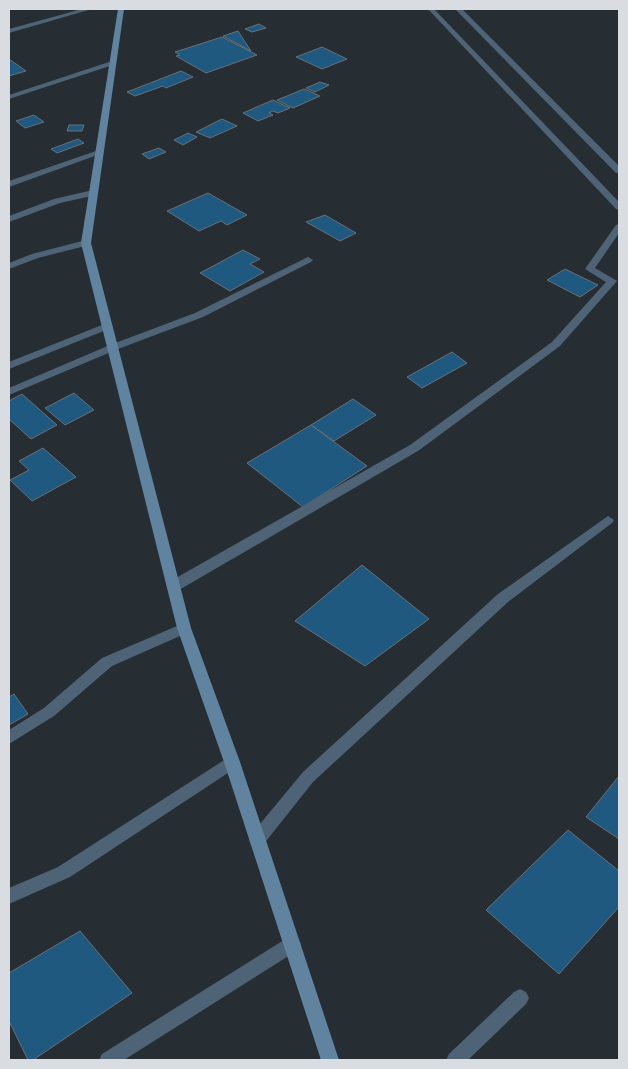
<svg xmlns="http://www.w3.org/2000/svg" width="628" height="1069" viewBox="0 0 628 1069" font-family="Quicksand,sans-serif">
  <rect width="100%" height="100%" fill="#262d33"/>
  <g fill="#20597f" stroke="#687077">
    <polygon points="259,24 266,28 252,32 245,29"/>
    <polygon points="238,31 251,51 223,36"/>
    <polygon points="222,37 257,55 206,73 176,56 180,55 175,52"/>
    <polygon points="322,47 347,59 322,69 296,57"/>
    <polygon points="9,59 26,71 9,76"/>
    <polygon points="181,71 193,77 166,88 163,86 135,96 127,92"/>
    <polygon points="320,82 329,85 315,92 306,88"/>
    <polygon points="304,89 320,96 293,108 277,100"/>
    <polygon points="273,100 290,108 278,113 273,111 269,113 273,115 258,121 243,113"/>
    <polygon points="34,115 44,122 25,128 16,121"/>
    <polygon points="222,119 237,126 210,138 196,132"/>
    <polygon points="69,125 84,125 82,131 67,131"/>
    <polygon points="188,133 197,137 183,145 174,140"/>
    <polygon points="78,139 84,143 57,153 51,149"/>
    <polygon points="159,148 166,152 149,159 142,154"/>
    <polygon points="208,193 247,215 227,225 221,221 199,231 167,211"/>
    <polygon points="325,215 356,233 340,241 306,222"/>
    <polygon points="243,250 260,259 250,264 264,272 230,291 200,273"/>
    <polygon points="565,269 598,285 580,297 547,280"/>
    <polygon points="452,352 467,363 422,388 407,377"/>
    <polygon points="74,393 94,410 65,425 45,408"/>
    <polygon points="22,394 57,425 31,439 9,419 9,401"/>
    <polygon points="353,399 376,415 334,441 311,425"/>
    <polygon points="311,425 367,466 303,507 247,463"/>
    <polygon points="43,448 76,477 32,501 10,480 29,470 19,461"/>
    <polygon points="362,565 429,619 365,666 295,621"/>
    <polygon points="14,694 28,714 9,725 9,697"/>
    <polygon points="619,776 619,839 586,817"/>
    <polygon points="568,830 619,871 619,907 559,974 486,910"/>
    <polygon points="80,931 132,993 33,1060 28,1060 9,1021 9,973"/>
  </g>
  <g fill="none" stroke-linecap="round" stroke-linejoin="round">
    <g fill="#4e6476" fill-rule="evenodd">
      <polygon points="82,9 92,9 9,33 9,29"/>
      <polygon points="428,9 434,9 619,202 619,210 616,209"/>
      <polygon points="455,9 462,9 619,166 619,173 616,173"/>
      <polygon points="109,62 116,64 9,99 9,95"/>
      <polygon points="96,151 103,153 9,187 9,181"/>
      <polygon points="93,190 97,193 96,195 60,203 9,222 9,216 54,199"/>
      <polygon points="619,224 619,233 595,268 617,281 560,346 418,451 179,590 169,590 167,586 169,582 410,445 552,342 606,282 585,269 616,225"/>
      <polygon points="86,240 89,241 89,245 38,258 9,269 9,263 32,254"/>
      <polygon points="308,257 313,260 311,262 203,317 118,349 9,395 9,388 110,345 195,313"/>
      <polygon points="107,323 111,324 111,328 9,369 9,362"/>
      <polygon points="608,516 614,520 612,523 508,602 313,782 263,845 257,847 251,845 249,840 251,835 303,772 498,594"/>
      <polygon points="184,623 189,624 191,628 189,632 112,666 54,716 9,744 9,730 44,708 102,658"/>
      <polygon points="232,755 237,757 240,762 237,767 70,877 9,904 9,888 58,867"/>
      <polygon points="292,935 298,938 301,944 298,950 124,1060 99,1060 102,1054"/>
      <polygon points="520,989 526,992 529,998 526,1004 468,1060 446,1060 449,1054 514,992"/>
    </g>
    <polygon fill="#60849f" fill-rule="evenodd" points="118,9 124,9 91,243 191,628 240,762 339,1060 321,1060 224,762 177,628 81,243"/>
  </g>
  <rect width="628" height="1069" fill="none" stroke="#d9dde1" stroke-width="20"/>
</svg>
